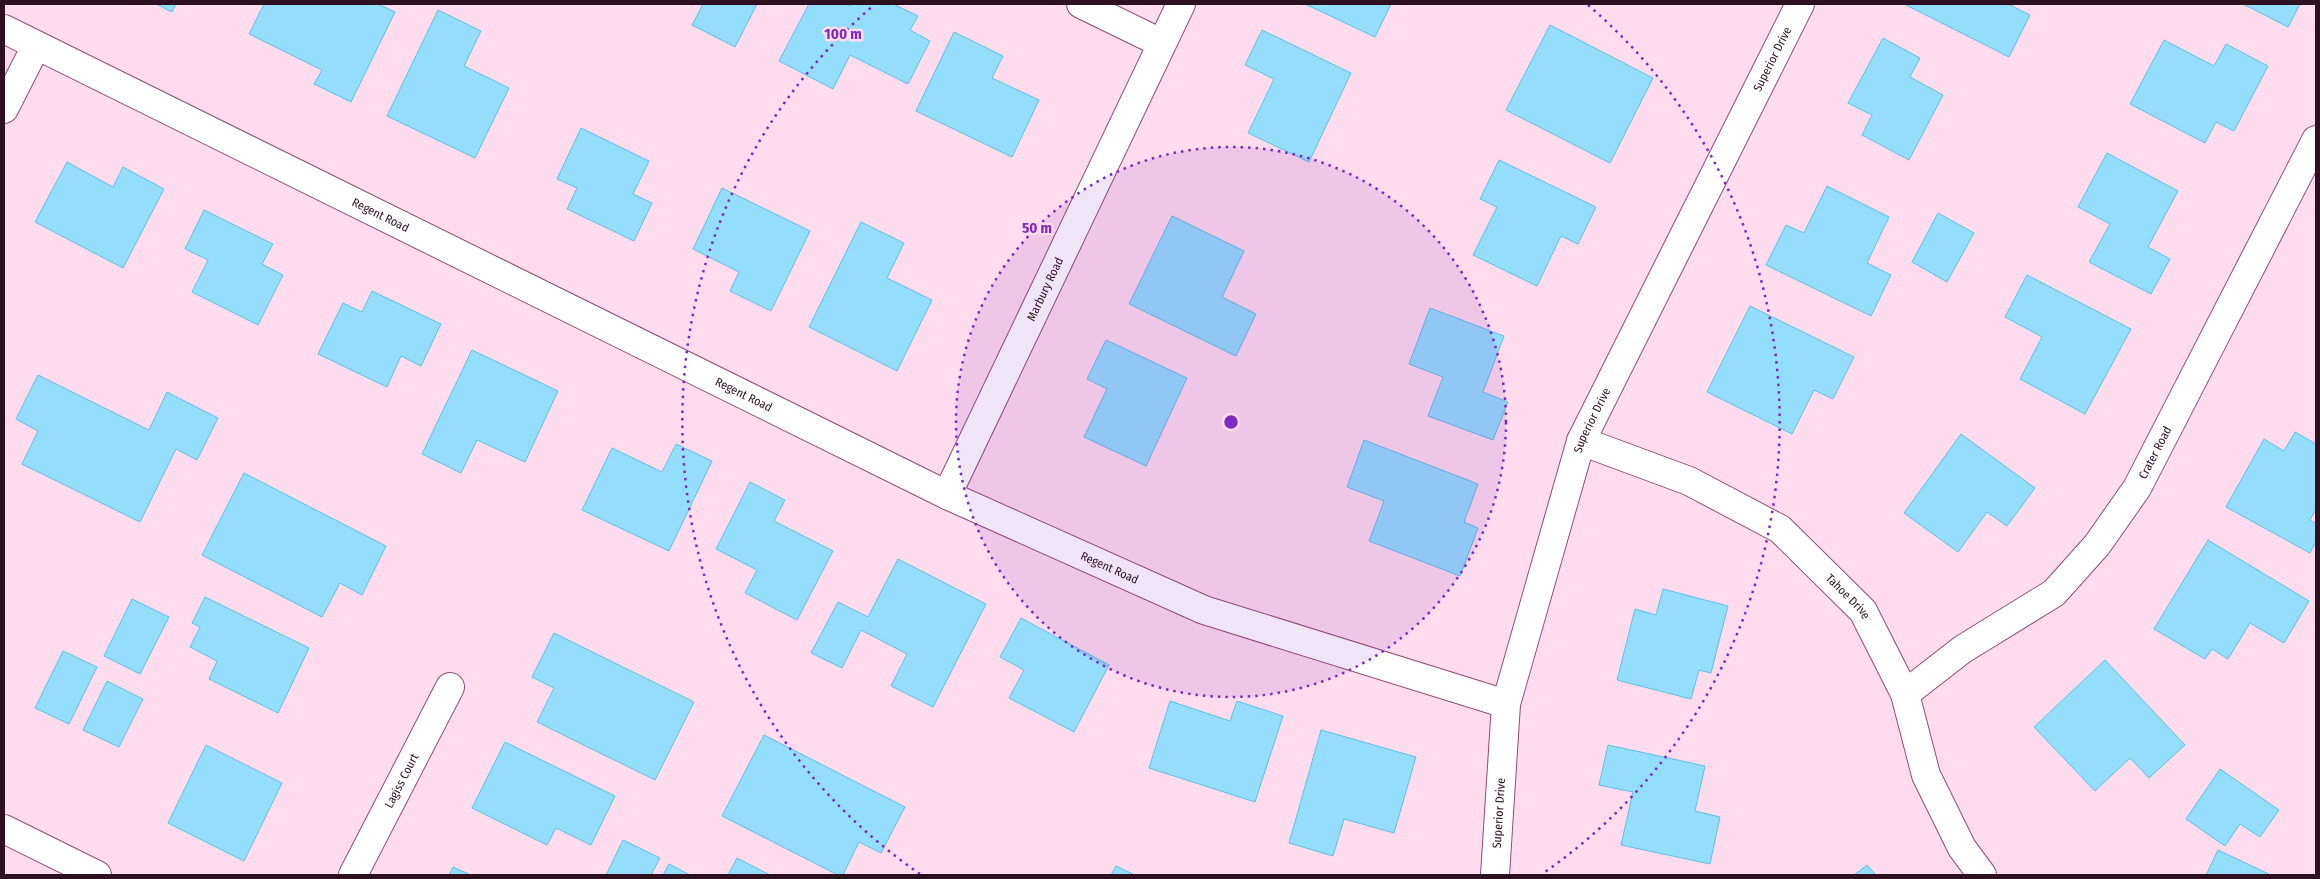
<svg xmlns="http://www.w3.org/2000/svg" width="2320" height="879" viewBox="0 0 2320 879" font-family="'Fira Sans Condensed',sans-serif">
  <rect width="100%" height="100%" fill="#fedced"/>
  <g fill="#94ddfc" stroke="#5fc0e6">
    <polygon points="156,4 176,4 172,12"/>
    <polygon points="264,4 378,4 395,12 351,102 314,84 322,70 249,34"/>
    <polygon points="703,4 757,4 735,47 692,25"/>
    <polygon points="809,4 846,4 851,6 852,4 893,4 918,16 910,30 930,41 908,84 850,55 833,89 779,61"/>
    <polygon points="1305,4 1391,4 1375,37"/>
    <polygon points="1904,4 2008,4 2030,15 2009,57"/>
    <polygon points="2243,4 2300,4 2288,27"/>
    <polygon points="438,10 481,31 464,66 509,88 475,158 387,116"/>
    <polygon points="1550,25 1653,78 1610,163 1506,110"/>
    <polygon points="1262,30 1351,73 1309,162 1248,133 1274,79 1245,65"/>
    <polygon points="954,32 1003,56 992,78 1039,100 1012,157 916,111"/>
    <polygon points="1883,38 1920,58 1910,77 1943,95 1909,160 1862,135 1872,115 1848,103"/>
    <polygon points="2164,40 2214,66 2226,44 2268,66 2234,131 2216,122 2205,143 2130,104"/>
    <polygon points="581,128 649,161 633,194 652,203 634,241 567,209 577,188 557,179"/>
    <polygon points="2107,153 2178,191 2148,247 2170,259 2151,294 2089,262 2110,224 2078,207"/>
    <polygon points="1499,160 1596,207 1578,244 1561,236 1537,286 1473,255 1497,207 1480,199"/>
    <polygon points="67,162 113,187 123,167 164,189 123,268 35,222"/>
    <polygon points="1827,186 1889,217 1867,263 1891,275 1871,316 1766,265 1786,225 1804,233"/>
    <polygon points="722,188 810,231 771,311 730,291 739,272 693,249"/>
    <polygon points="204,210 273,244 262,264 283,275 258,325 192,292 208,260 185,249"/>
    <polygon points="1938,213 1974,233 1947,282 1912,262"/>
    <polygon points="1172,216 1244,251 1222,297 1256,314 1236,356 1129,304"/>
    <polygon points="861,222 904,243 887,278 932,300 897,371 809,327"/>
    <polygon points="2027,275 2131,329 2085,414 2020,379 2042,337 2005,317"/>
    <polygon points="372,291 441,324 421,366 401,356 387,387 318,354 343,303 362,312"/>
    <polygon points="1750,306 1854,357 1833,399 1814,390 1792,434 1707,392"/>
    <polygon points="1430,308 1504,336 1483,392 1508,402 1493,440 1428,416 1443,377 1409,364"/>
    <polygon points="1106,340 1187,378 1146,466 1084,437 1107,389 1087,379"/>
    <polygon points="472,350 558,391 525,462 477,440 461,473 422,454"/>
    <polygon points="38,375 149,430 167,392 218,418 197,460 176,449 140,522 22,464 38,431 16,419"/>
    <polygon points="2295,432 2316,444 2316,509 2310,520 2316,524 2316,541 2310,553 2226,507 2264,439 2284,451"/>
    <polygon points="1961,434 2035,488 2007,526 1987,512 1958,552 1904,513"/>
    <polygon points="1364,440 1478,484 1464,522 1478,528 1460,576 1369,541 1384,501 1347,487"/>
    <polygon points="676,444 712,461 669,551 582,510 612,448 662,472"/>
    <polygon points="244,473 386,546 362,595 340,583 322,617 202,555"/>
    <polygon points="750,482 785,500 774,521 833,551 797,620 745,593 757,570 716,549"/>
    <polygon points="2208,540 2309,601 2284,643 2250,623 2228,659 2212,649 2205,659 2154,629"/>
    <polygon points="898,559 986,604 933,707 891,686 907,654 861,630 842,668 811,653 838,602 868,617"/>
    <polygon points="1663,589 1728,606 1711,673 1699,670 1691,699 1617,680 1635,609 1656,615"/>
    <polygon points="205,597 309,648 278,713 209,679 217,661 190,647 200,627 192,623"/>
    <polygon points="132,599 169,617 140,674 104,656"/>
    <polygon points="1021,618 1109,665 1074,732 1009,698 1024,670 1000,657"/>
    <polygon points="554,633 694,702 655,780 537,722 554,688 532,677"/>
    <polygon points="63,651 97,667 69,724 35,708"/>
    <polygon points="2105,660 2185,745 2149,778 2130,758 2095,791 2034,727"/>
    <polygon points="107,681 143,699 119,747 83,730"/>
    <polygon points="1170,701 1230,721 1237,701 1283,716 1255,802 1149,768"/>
    <polygon points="1321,730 1416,757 1394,833 1344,819 1333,856 1289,843"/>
    <polygon points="764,735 905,807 881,853 859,842 843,875 838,875 722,816"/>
    <polygon points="505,742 615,796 591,845 556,828 547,845 472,808"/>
    <polygon points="206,745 282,783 244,861 168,823"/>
    <polygon points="1608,745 1705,766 1695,811 1720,817 1710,864 1621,845 1633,792 1599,785"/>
    <polygon points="2220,769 2279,810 2260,837 2240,824 2225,846 2186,819"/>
    <polygon points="623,840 660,858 651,875 606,875"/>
    <polygon points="2218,850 2271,875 2206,875"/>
    <polygon points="737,858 770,875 728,875"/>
    <polygon points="669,864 690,875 663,875"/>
    <polygon points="1867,865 1876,875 1854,875"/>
    <polygon points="1116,866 1135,875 1111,875"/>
    <polygon points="453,867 471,875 449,875"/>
  </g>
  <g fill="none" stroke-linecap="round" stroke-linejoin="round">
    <g stroke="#924c73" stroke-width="30">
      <g id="minor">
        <polyline points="1081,4 1161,43"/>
        <path id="s1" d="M4,29L947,495L1204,610L1506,704"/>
        <polyline points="4,109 36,46"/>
        <path id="s2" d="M1581,441L1689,481L1780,529L1863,611L1905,694L1926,775L1962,848L1982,875"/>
        <path id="s3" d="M947,495L1181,4"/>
        <path id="s4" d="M1905,694L1963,649L2054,593L2097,545L2137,488L2316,140"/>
        <polyline points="4,829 97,875"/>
        <path id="s5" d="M353,875L450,687"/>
        <path id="s6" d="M1495,875L1506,704L1581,441L1800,4"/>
      </g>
    </g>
    <use href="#minor" stroke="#fff" stroke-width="28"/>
  </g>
  <circle cx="1231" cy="422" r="275" fill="#7b2cbf" fill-opacity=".12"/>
  <g fill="none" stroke="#7b2cbf" stroke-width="2.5" stroke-dasharray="2.5 5">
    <circle cx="1231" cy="422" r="275"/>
    <path d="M920 874A549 549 0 0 1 874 5M1588 5A549 549 0 0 1 1542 874"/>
  </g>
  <g text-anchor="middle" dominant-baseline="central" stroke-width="5" stroke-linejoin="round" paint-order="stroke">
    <g font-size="12" fill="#2d1121" stroke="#fedced">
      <text stroke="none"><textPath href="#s6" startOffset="872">Superior Drive</textPath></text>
      <text stroke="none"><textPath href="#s1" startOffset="420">Regent Road</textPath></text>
      <text stroke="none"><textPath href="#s3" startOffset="228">Marbury Road</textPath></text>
      <text stroke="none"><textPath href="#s1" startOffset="825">Regent Road</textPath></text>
      <text stroke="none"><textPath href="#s6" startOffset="468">Superior Drive</textPath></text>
      <text stroke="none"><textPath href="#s4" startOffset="354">Crater Road</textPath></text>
      <text stroke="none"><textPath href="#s1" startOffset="1230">Regent Road</textPath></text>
      <text stroke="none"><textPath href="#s2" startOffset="314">Tahoe Drive</textPath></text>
      <text stroke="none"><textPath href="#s5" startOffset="106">Lagiss Court</textPath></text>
      <text stroke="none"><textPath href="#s6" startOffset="62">Superior Drive</textPath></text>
    </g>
  </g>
  <circle cx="1231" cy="422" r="8" fill="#7b2cbf" stroke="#fedced" stroke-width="2.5"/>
  <g font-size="15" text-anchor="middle" font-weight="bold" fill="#7b2cbf" stroke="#fedced" stroke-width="5" stroke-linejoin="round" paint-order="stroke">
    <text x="843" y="39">100 m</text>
    <text x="1037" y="233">50 m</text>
  </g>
  <rect width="2320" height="879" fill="none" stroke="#2d1121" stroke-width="10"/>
</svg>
